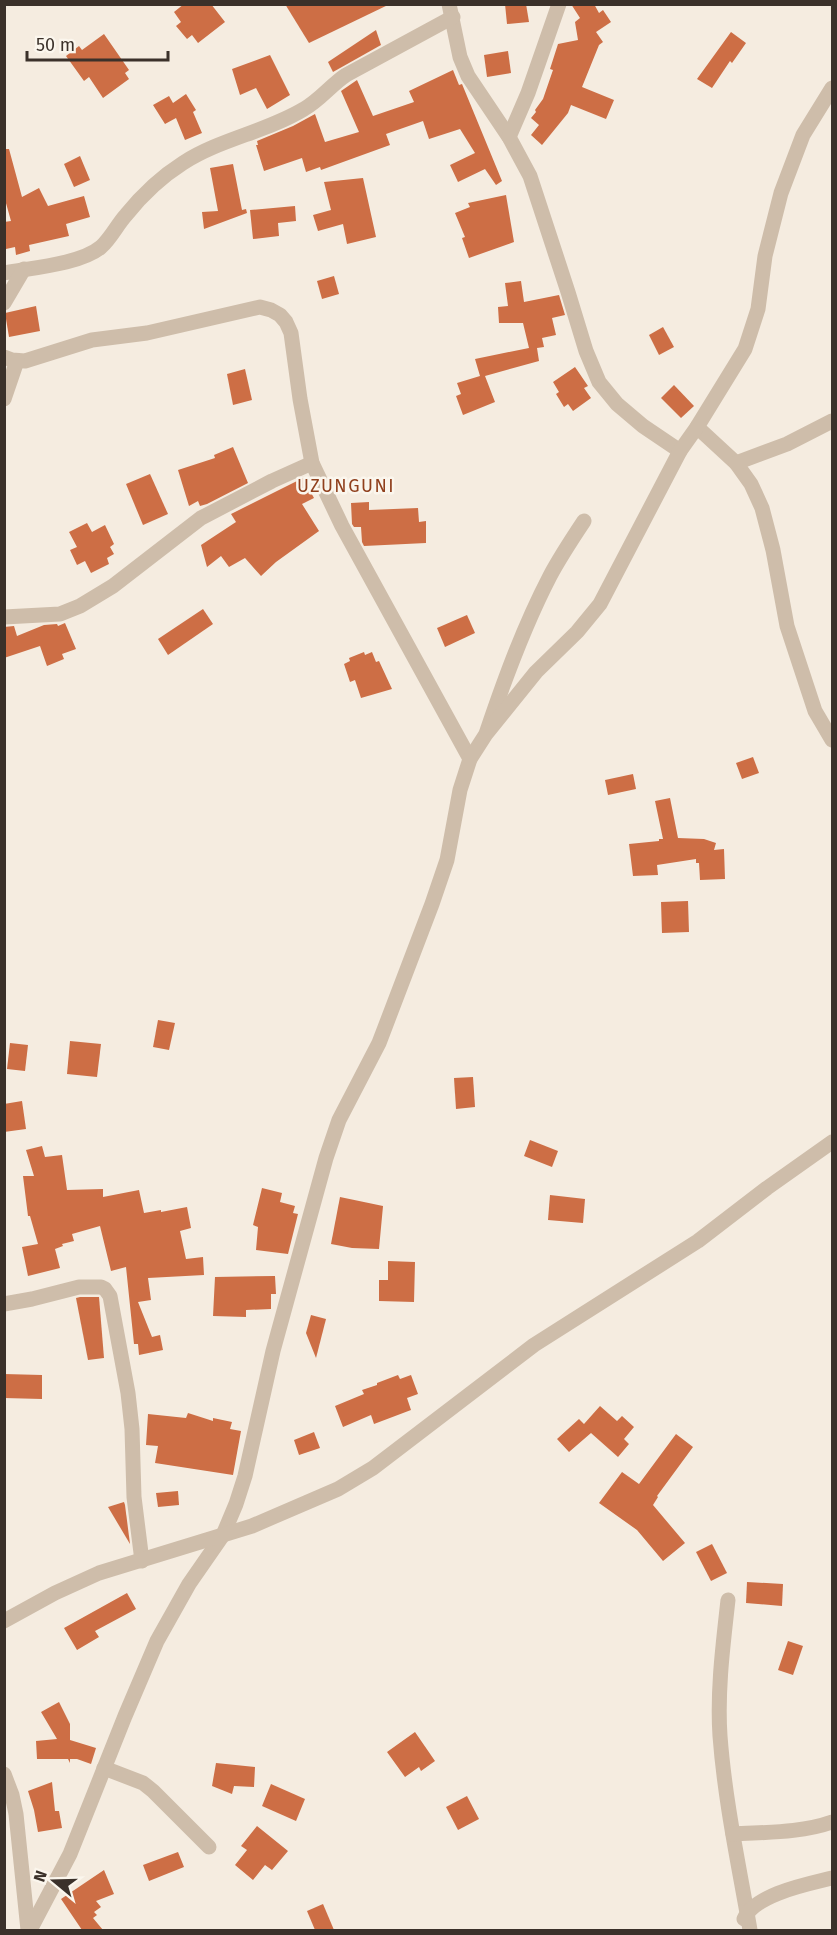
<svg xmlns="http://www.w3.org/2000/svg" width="837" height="1935" viewBox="0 0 837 1935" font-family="'Fira Sans',sans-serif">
  <rect width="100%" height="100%" fill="#f5ece0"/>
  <g fill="#cd6e45">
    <polygon points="184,4 211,4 225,22 198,43 192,35 187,39 176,26 181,22 174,12"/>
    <polygon points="285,4 390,4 309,43"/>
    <polygon points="505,4 526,4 529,22 507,24"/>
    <polygon points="571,4 594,4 599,13 603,10 611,22 596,32 603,42 599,45 582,87 614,100 606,119 571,105 568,113 542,145 531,135 539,125 531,118 536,112 535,110 543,99 553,70 550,69 558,44 578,40 575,22 580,18"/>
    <polygon points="376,30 381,45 333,72 328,62"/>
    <polygon points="731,32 746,43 732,63 730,61 712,88 697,79"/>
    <polygon points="104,34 129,70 125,73 129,79 103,98 89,77 84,81 66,56 79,46 82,50"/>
    <polygon points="508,51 511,73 487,77 484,55"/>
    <polygon points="270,55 290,95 267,109 256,88 240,95 232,69"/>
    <polygon points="453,70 459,85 462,84 502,181 496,185 485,169 458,182 450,165 475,153 460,129 429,139 423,121 386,134 390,145 321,170 320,167 306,172 302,158 264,171 256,145 258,145 257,141 293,126 315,114 325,142 359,132 341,91 357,80 373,116 414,102 409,91"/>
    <polygon points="186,94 196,110 193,112 202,133 185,140 176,118 165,124 153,105 169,96 173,103"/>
    <polygon points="4,149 9,149 22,197 39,188 48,206 84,196 90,217 66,224 69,236 29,245 30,251 16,255 15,247 6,249 4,222 11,221 4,196"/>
    <polygon points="80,156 90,180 74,187 64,164"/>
    <polygon points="233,164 242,210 246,209 247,213 204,229 202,212 218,211 210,168"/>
    <polygon points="363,178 376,237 347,244 343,224 318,231 313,215 331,210 324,182"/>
    <polygon points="506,195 514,242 469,258 462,238 465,237 455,213 470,207 468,203"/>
    <polygon points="295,206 296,221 278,223 279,236 253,239 250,210"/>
    <polygon points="334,276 339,294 322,299 317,281"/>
    <polygon points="521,281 524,302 559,295 565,315 552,318 556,335 542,338 544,347 537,348 539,361 485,376 495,402 463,415 456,396 461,394 457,383 480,376 475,359 529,348 523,323 499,323 498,307 508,306 505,283"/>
    <polygon points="36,306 40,331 9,337 5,313"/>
    <polygon points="663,327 674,347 659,355 649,335"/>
    <polygon points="575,367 588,386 584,388 591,398 573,411 568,404 564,407 556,394 559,392 553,382"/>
    <polygon points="245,369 252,400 233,405 227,374"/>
    <polygon points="674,385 694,406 681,418 661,398"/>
    <polygon points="233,447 248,483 207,504 200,506 198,501 189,506 178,470 215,458 214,455"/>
    <polygon points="150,474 168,514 143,525 126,484"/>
    <polygon points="303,478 314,498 302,504 319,531 276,562 261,576 245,558 229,567 221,556 207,567 201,545 236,522 231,514"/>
    <polygon points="369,502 369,510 418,508 419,522 426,521 426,543 364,546 362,542 361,527 354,527 352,524 351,503"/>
    <polygon points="87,523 92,532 105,525 114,544 110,547 114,554 107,558 109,564 91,573 85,561 77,565 70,550 77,547 69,532"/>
    <polygon points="203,609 213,624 168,655 158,639"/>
    <polygon points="467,615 475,633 445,647 437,628"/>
    <polygon points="65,623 76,649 62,654 64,659 47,666 40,646 4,658 4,627 14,626 17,636 44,625 57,624 58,626"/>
    <polygon points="364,652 365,655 372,652 376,662 379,661 392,689 361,698 355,680 350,682 344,664 350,661 349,658"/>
    <polygon points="753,757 759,773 742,779 736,763"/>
    <polygon points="633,774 636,789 608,795 605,780"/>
    <polygon points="670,798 678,838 704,839 716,843 714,850 724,849 725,879 700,880 699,863 696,863 696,859 657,865 658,875 633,876 629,844 659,841 659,839 663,839 655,801"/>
    <polygon points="688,901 689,932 662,933 661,902"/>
    <polygon points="158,1020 175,1023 169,1050 153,1047"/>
    <polygon points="70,1041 101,1044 97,1077 67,1074"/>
    <polygon points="10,1043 28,1045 25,1071 7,1069"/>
    <polygon points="473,1077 475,1107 456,1109 454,1078"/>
    <polygon points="22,1101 26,1129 4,1132 4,1104"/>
    <polygon points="530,1140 558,1151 552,1167 524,1156"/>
    <polygon points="42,1146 45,1157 62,1155 67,1190 103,1189 103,1197 139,1190 144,1213 161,1210 161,1212 187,1207 191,1228 180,1231 186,1259 203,1257 204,1275 148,1278 151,1300 138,1302 152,1337 160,1335 163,1350 139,1355 138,1344 134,1344 126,1267 111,1271 100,1226 72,1234 74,1241 62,1244 63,1246 55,1249 60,1268 28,1276 22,1247 38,1244 30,1216 28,1216 23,1176 34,1176 26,1150"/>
    <polygon points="262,1188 282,1193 280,1202 295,1206 293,1213 298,1214 288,1254 256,1250 258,1227 253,1225"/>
    <polygon points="550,1195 585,1199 583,1223 548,1220"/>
    <polygon points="340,1197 383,1206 379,1249 352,1248 331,1244"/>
    <polygon points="388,1261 415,1262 414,1302 379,1301 379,1280 388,1280"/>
    <polygon points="275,1276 276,1294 271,1294 271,1309 246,1310 246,1317 213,1316 215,1277"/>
    <polygon points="80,1297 99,1297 104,1358 88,1360 76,1298"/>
    <polygon points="311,1315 326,1319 316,1358 306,1333"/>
    <polygon points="4,1374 42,1375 42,1399 4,1398"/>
    <polygon points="398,1375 400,1379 411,1375 418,1394 407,1398 411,1410 374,1424 371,1415 343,1427 335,1406 364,1394 362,1390 377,1385 377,1383"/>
    <polygon points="600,1406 617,1421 622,1416 634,1427 624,1439 629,1444 618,1457 591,1433 569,1452 557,1439 579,1419 584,1424"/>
    <polygon points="188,1413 213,1421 213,1418 232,1422 230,1429 241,1431 233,1475 155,1463 158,1446 146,1445 148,1414 186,1418"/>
    <polygon points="314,1432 320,1448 299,1455 294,1440"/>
    <polygon points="676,1434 693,1447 657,1496 658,1497 653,1505 685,1543 663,1561 637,1530 599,1503 622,1472 639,1484"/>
    <polygon points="178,1491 179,1505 158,1507 156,1493"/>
    <polygon points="124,1502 125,1505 130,1544 108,1507"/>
    <polygon points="712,1544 727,1573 711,1581 696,1552"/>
    <polygon points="747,1582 783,1584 782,1606 746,1603"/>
    <polygon points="127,1593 136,1609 95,1631 99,1637 77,1650 64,1628"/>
    <polygon points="788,1641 803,1646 793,1675 778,1670"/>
    <polygon points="59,1702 70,1724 70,1740 96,1748 91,1764 77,1759 70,1759 70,1763 68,1759 37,1759 36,1741 57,1739 41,1712"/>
    <polygon points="415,1732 435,1761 421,1771 419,1767 405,1777 387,1752"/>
    <polygon points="216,1763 255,1767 254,1787 234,1786 232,1794 212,1786"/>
    <polygon points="52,1782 55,1811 59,1811 62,1828 38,1832 34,1810 28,1791"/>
    <polygon points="271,1784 305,1799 296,1821 262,1806"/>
    <polygon points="467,1796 479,1819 458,1830 446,1807"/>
    <polygon points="257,1826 288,1851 272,1870 265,1865 253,1880 235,1865 247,1850 241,1846"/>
    <polygon points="178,1852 184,1867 149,1881 143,1865"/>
    <polygon points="104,1870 114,1894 96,1901 101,1907 94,1912 97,1915 93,1918 103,1930 82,1930 61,1899"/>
    <polygon points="323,1904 334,1930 315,1930 307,1911"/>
  </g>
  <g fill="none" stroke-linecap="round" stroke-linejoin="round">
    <g stroke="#cebdaa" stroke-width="15">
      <polyline points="449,4 460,57 468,76 509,137 530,176 568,292 586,351 599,382 617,404 643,426 680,451"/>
      <polyline points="509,137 528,93 559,4"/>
      <path d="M4,273C31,268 81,264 101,247C111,238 117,225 126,215C142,195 161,177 183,163C220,139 266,132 304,109C320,100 331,85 346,75L453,17"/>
      <polyline points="4,303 24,269"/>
      <polyline points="4,357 12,360 25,361 92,340 147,333 260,307 271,310 280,315 286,322 291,333 300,399 312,463 342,526 470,759"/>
      <polyline points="4,399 17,361"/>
      <polyline points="697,427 736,463 751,484 762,508 773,550 787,626 815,711 832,740"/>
      <polyline points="736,463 787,444 832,421"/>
      <polyline points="4,617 60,614 80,606 113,586 201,518 272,481 312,463"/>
      <path d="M487,731C505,678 524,626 550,576C560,557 572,539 584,521"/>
      <polyline points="4,1304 32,1299 79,1287 101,1287 105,1289 110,1296 128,1393 132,1429 134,1497 142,1561"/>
      <path d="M728,1600C723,1645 717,1691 720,1736C725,1802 739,1866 750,1930"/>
      <polyline points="104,1768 143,1783 153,1791 209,1847"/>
      <polyline points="4,1774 12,1795 16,1814 28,1930"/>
      <path d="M733,1834C766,1832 801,1833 832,1822"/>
      <path d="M744,1919C755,1894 808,1884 832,1878"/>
      <polyline points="30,1930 70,1854 125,1716 157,1641 189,1584 223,1535"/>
    </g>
    <g stroke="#cebdaa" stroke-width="15">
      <polyline points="223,1535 236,1504 245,1476 273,1351 326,1158 339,1120 379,1043 432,904 447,860 460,790 470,759 486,734 536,672 577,632 600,604 680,451 697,427 745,349 758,309 765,256 781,193 803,135 832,88"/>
      <polyline points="4,1621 55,1593 99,1573 252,1526 338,1489 373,1468 534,1345 698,1241 767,1188 832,1142"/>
    </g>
  </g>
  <g text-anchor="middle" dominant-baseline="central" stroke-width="5" stroke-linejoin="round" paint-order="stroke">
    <g font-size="18" letter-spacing="1.5" fill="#90401d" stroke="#fbf6ed">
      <text x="346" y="486">UZUNGUNI</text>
    </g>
  </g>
  <rect width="837" height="1935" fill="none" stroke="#3b312a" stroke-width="12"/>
  <g transform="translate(54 1881) rotate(289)" stroke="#fbf6ed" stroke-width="4.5" paint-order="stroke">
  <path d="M0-4.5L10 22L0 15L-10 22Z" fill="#3b312a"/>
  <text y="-9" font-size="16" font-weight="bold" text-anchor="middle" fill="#3b312a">N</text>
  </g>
  <path d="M27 51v9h141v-9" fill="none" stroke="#3b312a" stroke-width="3"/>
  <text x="36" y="51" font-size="18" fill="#3b312a" stroke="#fbf6ed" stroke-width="4.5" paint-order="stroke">50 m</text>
</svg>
